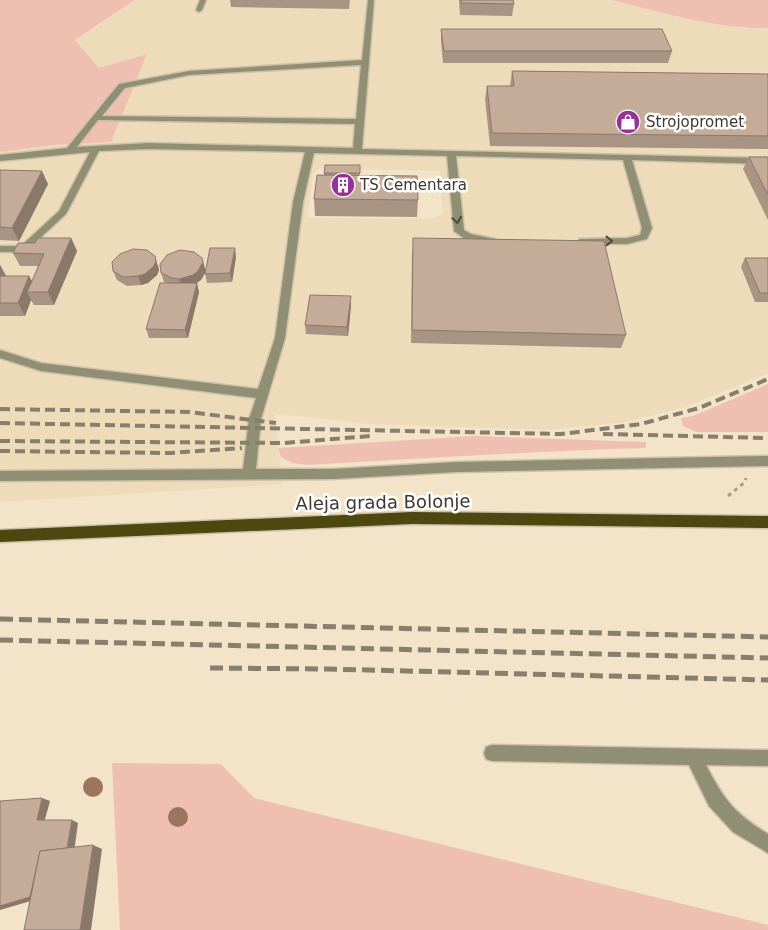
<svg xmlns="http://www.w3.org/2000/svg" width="768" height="930" viewBox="0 0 768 930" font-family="'DejaVu Sans',sans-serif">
  <rect width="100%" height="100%" fill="#f2e3c9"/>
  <path fill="#eddbb9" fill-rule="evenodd" d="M135,0H610L677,15L749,29L768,28V373L685,407L626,422L546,430L373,424L275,414L282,484L0,502V152L54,145L111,142L147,54L99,68L75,40L101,24ZM319,168L440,171L443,214L433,219L307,218L313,175Z"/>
  <g fill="#efc0b2">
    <polygon points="0,0 135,0 75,40 99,68 147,54 111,142 54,145 0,152"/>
    <path d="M611,0H768V28C721,30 657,11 611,0Z"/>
    <polygon points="768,384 768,432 697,432 683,426 681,418 693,416"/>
    <path d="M475,436L646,442V448C533,451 420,459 307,465L292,463L281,457L278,448Z"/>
    <polygon points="112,763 221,764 254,798 768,925 768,930 120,930"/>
  </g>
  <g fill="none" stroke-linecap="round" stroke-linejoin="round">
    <g stroke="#cec1aa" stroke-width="3">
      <g id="minor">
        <polygon points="200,0 206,0 202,10 199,12 196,10"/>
        <path d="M368,0H374L362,149L768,158V164L632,160L652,228L647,239L627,244H582L579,243V239L627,238L640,235L642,228L623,160L456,156L464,230L471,234L495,239V243L492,244L465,239L454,231L447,156L314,153L303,202L285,338L261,419L256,469H333L457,462L768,456V466L457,472L333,479L0,481V471L243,469L249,419L256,398L41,371L0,358V350L41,363L258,389L275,338L293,202L305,152L148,149L99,151L66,214L26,251L23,252H0V246H21L59,211L90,152L0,161V155L67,148L119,84L189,71L362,60ZM361,65L356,119L102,116L125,88L189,75ZM98,120L355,124L353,148L148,143L77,147Z"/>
        <path d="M492,745L768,750V766L706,765C724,800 734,813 768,834V853L733,832L709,806L689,765L492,761L486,759L484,753L486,747Z"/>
      </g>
    </g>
    <g stroke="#cec1aa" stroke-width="3">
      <polygon id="major" points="412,512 768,516 768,528 412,524 0,542 0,530"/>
    </g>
    <polyline stroke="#a79c89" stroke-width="3" stroke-dasharray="4 4" stroke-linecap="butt" points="728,496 745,482 746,478"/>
    <use href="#minor" fill="#908f73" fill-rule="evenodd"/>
    <use href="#major" fill="#4c4810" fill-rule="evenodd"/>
    <g stroke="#887e6e" stroke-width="4" stroke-dasharray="10 5" stroke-linecap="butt">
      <polyline points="0,409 189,412 276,423"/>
      <polyline points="0,423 561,434 641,424 699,408 768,379"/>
      <polyline points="603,434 768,438"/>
      <polyline points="0,441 284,443 371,436"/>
      <polyline points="0,451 170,453 242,448"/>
    </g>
    <g stroke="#887e6e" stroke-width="5" stroke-dasharray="13 6" stroke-linecap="butt">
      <polyline points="0,619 768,637"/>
      <polyline points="0,640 768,658"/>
      <polyline points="210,668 327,669 768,680"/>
    </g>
  </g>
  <g fill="#9d755f">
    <circle cx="93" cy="787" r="10"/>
    <circle cx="178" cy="817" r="10"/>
  </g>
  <g fill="#a99484">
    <polygon points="230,0 350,0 349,9 231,7"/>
    <polygon points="459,0 513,0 514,4 512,16 460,15"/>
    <polygon points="441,29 672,51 668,63 443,63 441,41"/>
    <polygon points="512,71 768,74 768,149 490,146 485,99 487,86 510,86"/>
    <polygon points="749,157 768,157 768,220 743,169"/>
    <polygon points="360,165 360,176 418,200 417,217 315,216 314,199 324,175 324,173"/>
    <polygon points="0,170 48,184 19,241 0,240"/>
    <polygon points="71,238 77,251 54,305 34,305 31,300 25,316 0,316 0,265 6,276 29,276 32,281 38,266 20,266 13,253 35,243"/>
    <polygon points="412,251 626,335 621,348 411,343"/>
    <polygon points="236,257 232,282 207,283 205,273 201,280 196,283 199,292 188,338 149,338 146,329 167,283 164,282 161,273 202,258 205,270"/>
    <polygon points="745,258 768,258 768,302 755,302 741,267"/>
    <polygon points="158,265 159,270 157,275 148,283 141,285 127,286 117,280 113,271"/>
    <polygon points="351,305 348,336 306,334 305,325"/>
  </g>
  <g fill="#8a786b">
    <polygon points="42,171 48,184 19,241 12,228"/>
    <polygon points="71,238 77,251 54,305 48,292"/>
    <polygon points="235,248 236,257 232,282 230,273"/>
    <polygon points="155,256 159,270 157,275 148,283 141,285 138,276"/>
    <polygon points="203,262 206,271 201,280 195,284 181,287 179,279"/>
    <polygon points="0,265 7,278 0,285"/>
    <polygon points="29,276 36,289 27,292 31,300 25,316 18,303"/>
    <polygon points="197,283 199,292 188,338 185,330"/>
    <polygon points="351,296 351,305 348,336 347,327"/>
    <polygon points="42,798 50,801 44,823 37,820"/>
    <polygon points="72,820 78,823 74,852 67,850"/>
    <polygon points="93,845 102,849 91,930 80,930"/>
    <polygon points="51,854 41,898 0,910 0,906"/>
  </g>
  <g fill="#c5ac99" stroke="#8a786b">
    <polygon points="461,0 513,0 514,4 461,3"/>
    <polygon points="441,29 662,29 672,51 444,51"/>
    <polygon points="512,71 768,74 768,136 492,133 487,86 514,86"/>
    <polygon points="749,157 768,157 768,195"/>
    <polygon points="325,165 360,165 360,173 324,173"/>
    <polygon points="0,170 42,171 12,228 0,227"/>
    <polygon points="317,175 417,176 418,200 314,199"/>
    <polygon points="38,238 71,238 48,292 27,292 44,254 13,253 18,243 35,243"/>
    <polygon points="413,238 604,241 626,335 412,330"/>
    <polygon points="210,248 235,248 230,273 205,274"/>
    <polygon points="133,249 147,250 155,256 156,261 154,266 145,274 138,276 123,277 113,271 112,262 120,254"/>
    <polygon points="180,250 194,252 202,258 203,262 198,271 193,275 179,279 172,278 161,273 160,264 167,255"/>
    <polygon points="745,258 768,258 768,293 760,293"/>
    <polygon points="0,276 29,276 18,303 0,303"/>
    <polygon points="160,283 197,283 185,330 146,329"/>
    <polygon points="310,295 351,296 347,327 305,325"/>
    <polygon points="42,798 37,820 72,820 67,848 40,851 30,897 0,906 0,801"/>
    <polygon points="93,845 80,930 24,930 40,851"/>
  </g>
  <defs><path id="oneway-chevron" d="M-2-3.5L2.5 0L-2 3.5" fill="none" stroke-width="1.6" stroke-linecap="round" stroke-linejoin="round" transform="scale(1.25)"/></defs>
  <g stroke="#4e493c">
    <use href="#oneway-chevron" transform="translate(457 220) rotate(81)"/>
    <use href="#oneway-chevron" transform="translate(609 241)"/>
  </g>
  <defs>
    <g id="shop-disc" transform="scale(1.25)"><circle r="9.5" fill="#973297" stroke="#fff"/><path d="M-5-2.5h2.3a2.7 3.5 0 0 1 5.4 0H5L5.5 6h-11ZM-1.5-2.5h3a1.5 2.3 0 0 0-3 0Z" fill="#fff"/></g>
    <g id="building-disc" transform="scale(1.25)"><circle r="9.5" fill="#973297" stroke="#fff"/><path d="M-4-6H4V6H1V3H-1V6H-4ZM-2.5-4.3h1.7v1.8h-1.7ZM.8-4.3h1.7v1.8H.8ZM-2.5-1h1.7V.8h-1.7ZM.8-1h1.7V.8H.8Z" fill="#fff"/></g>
  </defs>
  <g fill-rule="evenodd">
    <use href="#shop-disc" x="628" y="122"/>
    <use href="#building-disc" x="343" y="185"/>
  </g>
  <g text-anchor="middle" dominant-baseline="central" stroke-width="5" stroke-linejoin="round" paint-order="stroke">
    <g font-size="15" fill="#3e382e" stroke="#fff" text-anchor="start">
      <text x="646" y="122">Strojopromet</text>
      <text x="360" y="185">TS Cementara</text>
    </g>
    <g font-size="18" fill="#3e382e" stroke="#fff">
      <text transform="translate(383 502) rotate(-1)">Aleja grada Bolonje</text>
    </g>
  </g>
</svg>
